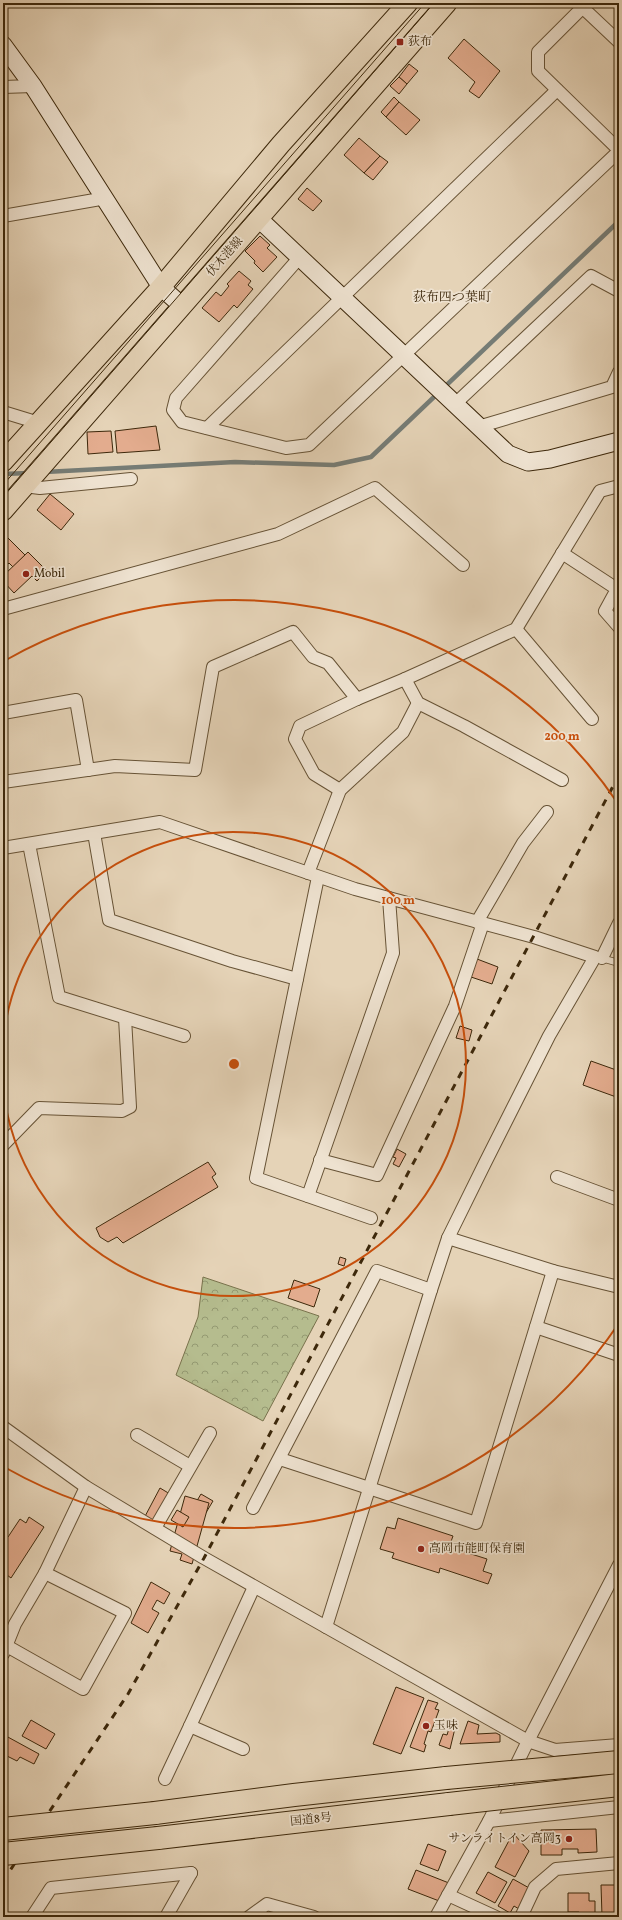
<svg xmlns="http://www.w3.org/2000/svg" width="622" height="1920" viewBox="0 0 622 1920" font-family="Vollkorn,'Noto Serif JP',serif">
  <defs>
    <pattern id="park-crowns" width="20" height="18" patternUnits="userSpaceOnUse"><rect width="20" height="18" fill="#b5bc8e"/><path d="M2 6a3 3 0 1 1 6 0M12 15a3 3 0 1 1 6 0" fill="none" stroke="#949972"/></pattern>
  </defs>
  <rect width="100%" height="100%" fill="#e5d3b7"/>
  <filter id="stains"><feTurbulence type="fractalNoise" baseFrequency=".005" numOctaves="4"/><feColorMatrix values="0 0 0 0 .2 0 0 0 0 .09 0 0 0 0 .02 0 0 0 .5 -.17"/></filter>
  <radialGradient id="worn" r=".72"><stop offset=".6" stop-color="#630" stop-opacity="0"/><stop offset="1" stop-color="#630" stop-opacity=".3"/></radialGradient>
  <polygon fill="url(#park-crowns)" stroke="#79724c" points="203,1277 319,1316 263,1421 176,1375 198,1317"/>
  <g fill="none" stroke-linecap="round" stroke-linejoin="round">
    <g stroke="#767c75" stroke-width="4.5">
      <polyline points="45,472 235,462 334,465 371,457 619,221"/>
      <polyline points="3,474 29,473"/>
    </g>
  </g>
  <g fill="#e3ac8e" stroke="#3d280b">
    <polygon points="464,39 500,71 479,98 469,91 475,82 448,58"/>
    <polygon points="409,64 418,71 407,84 399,77"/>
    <polygon points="399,77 407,84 399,94 390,86"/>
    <polygon points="394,97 399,102 386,117 381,112"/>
    <polygon points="399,102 420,120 406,135 386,117"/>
    <polygon points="359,138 380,156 364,173 344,155"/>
    <polygon points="380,156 388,162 373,180 364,173"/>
    <polygon points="307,188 322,201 313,211 298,199"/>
    <polygon points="260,236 270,245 267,248 277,257 263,272 254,263 255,261 245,251"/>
    <polygon points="239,271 251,281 248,285 253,289 237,308 234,305 219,322 202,308 216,292 221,296 229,286 227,284"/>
    <polygon points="156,426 160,450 117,453 115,431"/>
    <polygon points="111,431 113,452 88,454 87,432"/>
    <polygon points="50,494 74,514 61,530 37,510"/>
    <polygon points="7,537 25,555 13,567 9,563 3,569 3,541"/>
    <polygon points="28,552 47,571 37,581 32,576 14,593 3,581 3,576"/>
    <polygon points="477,959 498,967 492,984 471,977"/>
    <polygon points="460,1026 472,1030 469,1041 456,1038"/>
    <polygon points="591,1061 619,1071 619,1098 583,1085"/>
    <polygon points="397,1149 406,1154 399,1167 393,1164 396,1158 393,1157"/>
    <polygon points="208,1162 216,1174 212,1177 218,1187 123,1243 117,1237 108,1242 100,1237 96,1228"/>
    <polygon points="340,1257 346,1259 344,1266 338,1264"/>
    <polygon points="294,1280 320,1289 314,1307 288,1298"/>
    <polygon points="160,1488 175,1497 159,1531 142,1522"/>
    <polygon points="201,1494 213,1501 204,1516 192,1509"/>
    <polygon points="185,1496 209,1503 192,1564 180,1560 182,1554 170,1551"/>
    <polygon points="177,1510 189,1517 183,1527 171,1520"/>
    <polygon points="29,1517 44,1527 11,1578 3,1572 3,1534 8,1537 20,1519 26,1523"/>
    <polygon points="398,1518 453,1536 449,1547 487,1559 483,1571 492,1574 488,1584 440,1568 439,1573 392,1558 394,1553 380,1549 387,1527 395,1529"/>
    <polygon points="151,1582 170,1593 164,1604 157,1600 152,1609 159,1613 148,1633 131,1623"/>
    <polygon points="396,1687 424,1698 401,1754 373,1744"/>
    <polygon points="428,1700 438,1703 435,1709 439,1710 431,1732 428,1731 424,1744 426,1745 424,1752 410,1747"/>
    <polygon points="31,1720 55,1734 46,1749 22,1736"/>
    <polygon points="468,1721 479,1725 477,1734 496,1733 500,1735 500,1742 460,1744"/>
    <polygon points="451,1722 456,1724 450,1749 439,1745 443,1734 447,1735"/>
    <polygon points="6,1736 39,1754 34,1764 20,1757 17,1761 3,1754 3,1741"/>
    <polygon points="596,1829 597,1852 578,1853 578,1849 562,1849 562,1855 541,1855 541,1830"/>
    <polygon points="513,1833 529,1851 515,1877 495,1867"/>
    <polygon points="428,1844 446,1851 438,1871 420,1864"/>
    <polygon points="416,1870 454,1885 447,1904 408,1889"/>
    <polygon points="488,1872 507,1882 495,1903 476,1893"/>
    <polygon points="513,1879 531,1889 519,1909 514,1906 510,1913 498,1906"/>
    <polygon points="601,1885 619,1885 618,1916 602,1916"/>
    <polygon points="568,1893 589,1893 589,1901 595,1901 595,1917 579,1917 579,1912 568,1912"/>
  </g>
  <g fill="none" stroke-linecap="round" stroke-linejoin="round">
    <g stroke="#675336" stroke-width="8">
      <polyline id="lane" points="601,958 619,963"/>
    </g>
    <g stroke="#675336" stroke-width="14">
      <g id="street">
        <polyline points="587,3 538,52 538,71 619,150"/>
        <polyline points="582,7 619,42"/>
        <polyline points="3,87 33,86"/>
        <polyline points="3,216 106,198"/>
        <polyline points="300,257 176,398 173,410 182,422 286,448 309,445 619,151"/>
        <polyline points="455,404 591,276 619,291"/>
        <polyline points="3,412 39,423"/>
        <polyline points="478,427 612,387 619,372"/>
        <polyline points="207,428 557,90"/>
        <polyline points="24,486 40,488 131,479"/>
        <polyline points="562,553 617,589 605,611 619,627"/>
        <polyline points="3,609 278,534 375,488 463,565"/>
        <polyline points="516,629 592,719"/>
        <polyline points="3,713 76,700 88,770"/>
        <polyline points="562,780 464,726 418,703 405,679 516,629 600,491 619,486"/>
        <polyline points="3,782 115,766 195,770 213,667 293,632 313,657 328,663 357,699"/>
        <polyline points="340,790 314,774 295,739 300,726 357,699 405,679"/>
        <polyline points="94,833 109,920 232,961 297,979"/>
        <polyline points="29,844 59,997 184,1036"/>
        <polyline points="3,848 160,822 355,889 534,937 595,957 549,1036 485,1163 448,1238 431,1290 326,1627"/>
        <polyline points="308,873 340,790 403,732 418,703"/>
        <polyline points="318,877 256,1178 371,1218"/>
        <polyline points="477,922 523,843 547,812"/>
        <polyline points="602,958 619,923"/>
        <polyline points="3,1145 39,1108 122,1111 130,1107 125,1018"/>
        <polyline points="320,1160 377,1175 455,1006 483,923"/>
        <polyline points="557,1177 619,1200"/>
        <polyline points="308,1196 393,953 389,898"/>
        <polyline points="448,1238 553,1271 619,1287"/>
        <polyline points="536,1327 619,1355"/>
        <polyline points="3,1427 86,1487 204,1558 528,1741 555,1750 619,1745"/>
        <polyline points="137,1435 190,1466"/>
        <polyline points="280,1459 476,1523 553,1271"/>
        <polyline points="253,1508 377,1271 431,1290"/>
        <polyline points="155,1528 210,1433"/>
        <polyline points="5,1645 83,1689 125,1613 45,1573"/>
        <polyline points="3,1654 15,1624 45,1573 86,1487"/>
        <polyline points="243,1749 190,1726 254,1587"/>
        <polyline points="165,1779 190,1726"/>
        <polyline points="489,1821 619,1807"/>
        <polyline points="448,1895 496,1917"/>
        <polyline points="32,1917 51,1888 191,1873"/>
        <polyline points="166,1917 191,1873"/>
        <polyline points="249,1917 267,1904 314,1917"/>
        <polyline points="436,1917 489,1821 528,1741 619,1565"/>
        <polyline points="521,1917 535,1887 556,1869 619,1863"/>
      </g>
    </g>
    <g stroke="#3d280b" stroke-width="19">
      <g id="secondary">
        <polyline points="3,45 33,86 154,276 161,287 182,306"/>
        <polyline points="258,218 508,454 528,462 550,459 619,441"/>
      </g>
    </g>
    <g stroke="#3d280b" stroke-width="21">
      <g id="primary">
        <polyline points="3,462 161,287 281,144 408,3"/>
        <polyline points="3,511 447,3"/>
      </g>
    </g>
    <g stroke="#3d280b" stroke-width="24">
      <g id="highway">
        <polyline points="155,1813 294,1795 446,1778"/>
        <polyline points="158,1838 449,1804"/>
      </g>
    </g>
    <use href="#lane" stroke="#eee2d0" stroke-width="6"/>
    <use href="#street" stroke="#eee2d0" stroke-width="12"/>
    <use href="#secondary" stroke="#eee2d0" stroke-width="17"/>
    <use href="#primary" stroke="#e5d3b7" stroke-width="19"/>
    <use href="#highway" stroke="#e5d3b7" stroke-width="22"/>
    <g stroke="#3d280b" stroke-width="1">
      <polyline points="3,485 425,3"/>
      <polyline points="3,497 434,3"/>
    </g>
    <polyline stroke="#3d280b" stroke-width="3" stroke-dasharray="7 7" stroke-linecap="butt" points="3,1881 128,1694 204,1558 619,775"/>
    <g stroke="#3d280b" stroke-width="24" stroke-linecap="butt">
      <g id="highway-bridge">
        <polyline points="446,1778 619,1762"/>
        <polyline points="449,1804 619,1785"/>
        <polyline points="3,1829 155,1813"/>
        <polyline points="3,1854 158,1838"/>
      </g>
    </g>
    <use href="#highway-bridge" stroke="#e5d3b7" stroke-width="22"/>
  </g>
  <g fill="none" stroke="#c64f0c" stroke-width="2">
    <path d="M3 1042A232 232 0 1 1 3 1086"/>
    <path d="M619 1323A464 464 0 0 1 6 1468M6 660A464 464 0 0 1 619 805"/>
  </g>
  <g fill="#8f2418" stroke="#eee2d0" stroke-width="1.5">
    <rect x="396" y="38" width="8" height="8" rx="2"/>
    <circle cx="26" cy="574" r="4"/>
    <circle cx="421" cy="1549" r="4"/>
    <circle cx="426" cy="1726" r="4"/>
    <circle cx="569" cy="1839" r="4"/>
  </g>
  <g text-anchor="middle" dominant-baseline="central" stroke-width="3.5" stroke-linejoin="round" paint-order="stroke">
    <g font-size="12" fill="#3d280b" stroke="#eee2d0" text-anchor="start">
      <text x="408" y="42">荻布</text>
      <text x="34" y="574">Mobil</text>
      <text x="429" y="1549">高岡市能町保育園</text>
      <text x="434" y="1726">玉味</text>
      <text x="561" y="1839" text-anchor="end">サンライトイン高岡3</text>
    </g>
    <g font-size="12" fill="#3d280b" stroke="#eee2d0">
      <text transform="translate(225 257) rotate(-49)">伏木港線</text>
      <text transform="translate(311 1820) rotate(-6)">国道8号</text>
    </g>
    <g font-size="13" fill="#3d280b" stroke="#eee2d0">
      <text x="452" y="298">荻布四つ葉町</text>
    </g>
  </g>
  <circle cx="234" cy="1064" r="6" fill="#c64f0c" stroke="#eee2d0" stroke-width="2"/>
  <g font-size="12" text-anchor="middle" font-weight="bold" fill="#c64f0c" stroke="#eee2d0" stroke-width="3.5" stroke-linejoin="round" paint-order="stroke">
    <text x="562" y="740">200 m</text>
    <text x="398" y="904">100 m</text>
  </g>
  <rect width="622" height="1920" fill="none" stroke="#e5d3b7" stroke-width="16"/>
  <rect x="4" y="4" width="614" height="1912" fill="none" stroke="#3d280b" stroke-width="2"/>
  <rect x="8" y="8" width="606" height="1904" fill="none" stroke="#3d280b"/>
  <rect width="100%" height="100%" filter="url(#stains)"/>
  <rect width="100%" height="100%" fill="url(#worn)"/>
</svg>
